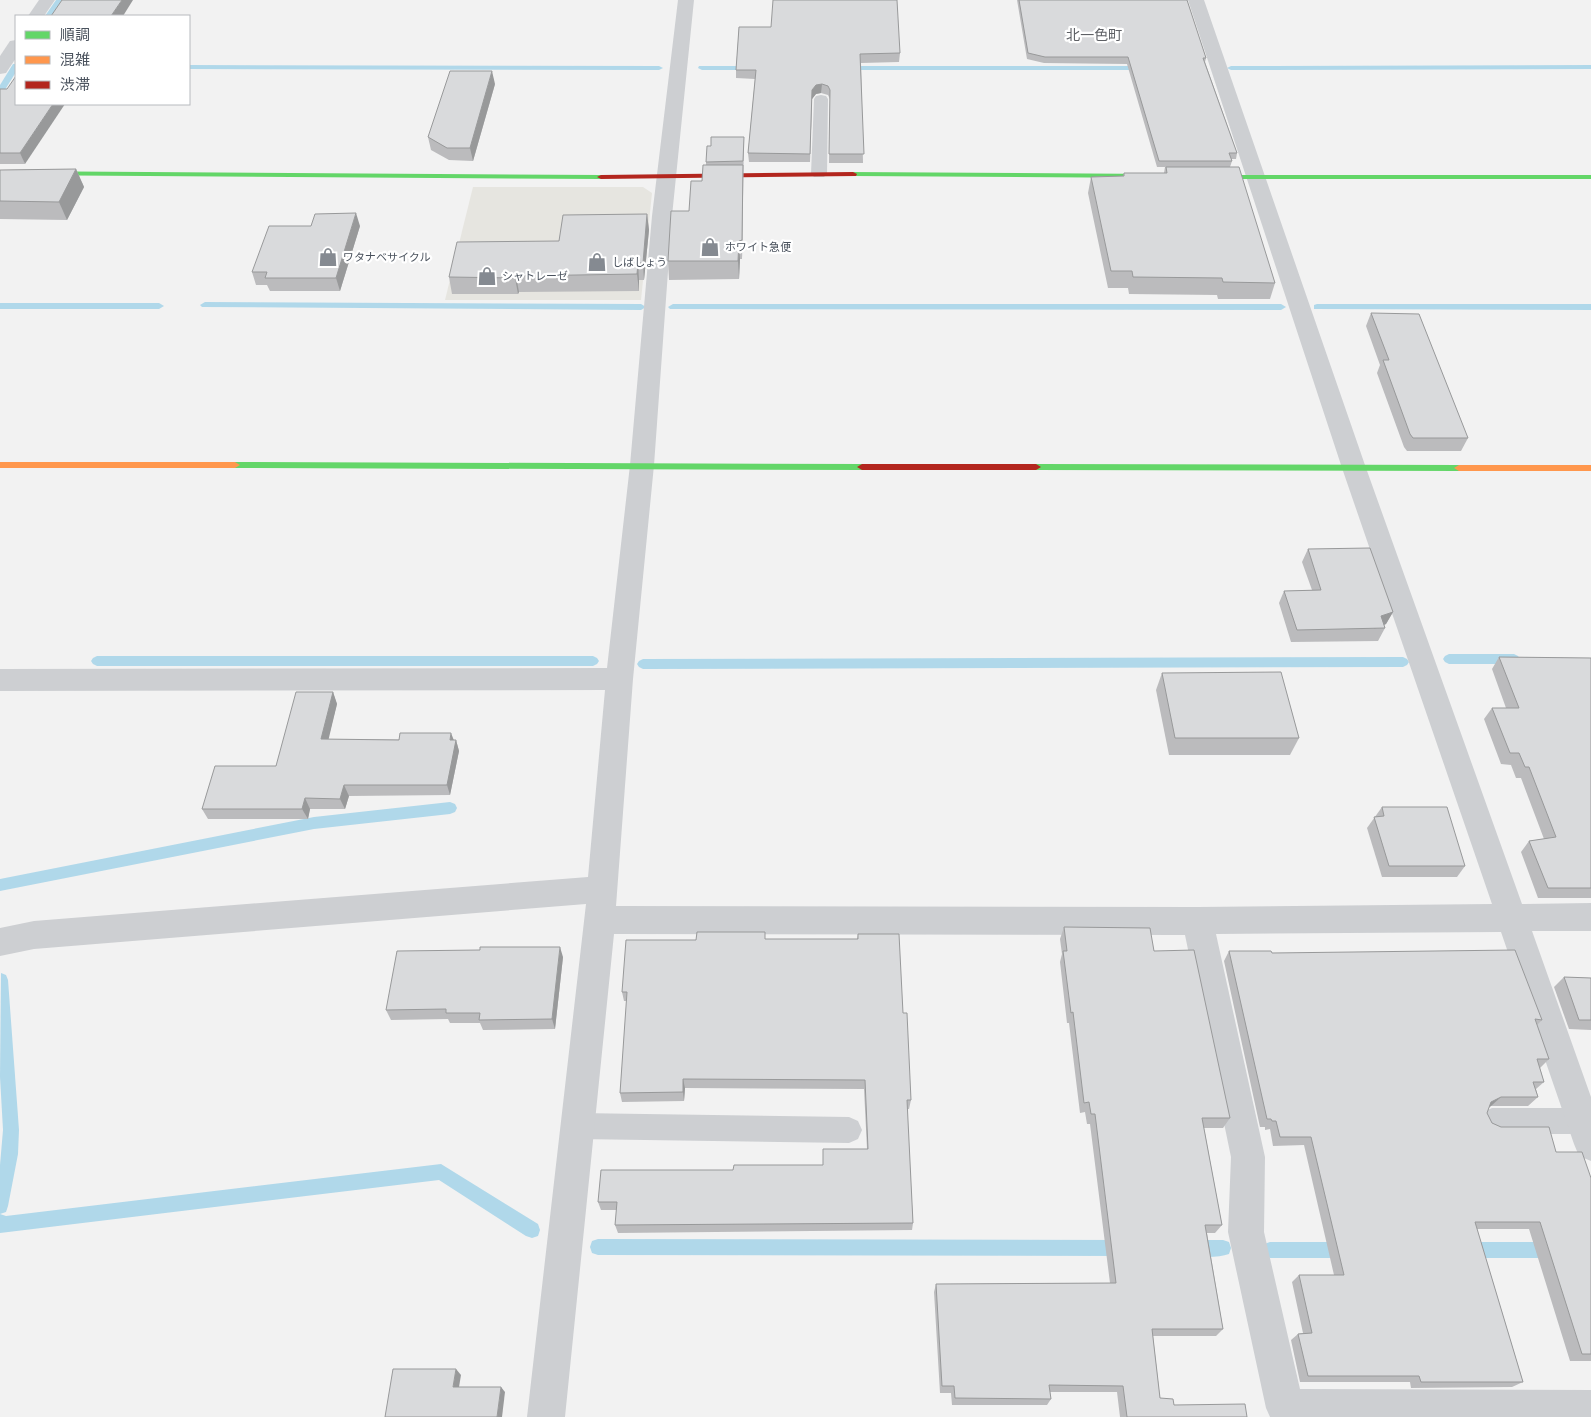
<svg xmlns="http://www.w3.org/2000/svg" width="1591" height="1417" viewBox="0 0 1591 1417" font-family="Roboto,'Noto Sans JP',sans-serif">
  <rect width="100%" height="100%" fill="#f2f2f2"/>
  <polygon fill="#e6e5e0" points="473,187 643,187 652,193 641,300 445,300"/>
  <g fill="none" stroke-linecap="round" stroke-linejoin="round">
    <g fill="#b0d8ea" fill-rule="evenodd">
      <polygon points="56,0 64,0 53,16 45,16"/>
      <polygon points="13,64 16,64 16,72 3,93 0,93 0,85"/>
      <polygon points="189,65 659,66 663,68 659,70 189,69"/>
      <polygon points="1591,65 1591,69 1231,70 1227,68 1231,66"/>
      <polygon points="699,66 753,66 757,68 753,70 702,70 698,68"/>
      <polygon points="840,66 1143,66 1147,68 1143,70 843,70 839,68"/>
      <polygon points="205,302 641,304 646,307 641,310 202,307 200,305"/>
      <polygon points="0,303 159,303 164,306 159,309 0,309"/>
      <polygon points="673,304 1281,304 1286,307 1281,310 670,309 668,307"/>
      <polygon points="1317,304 1591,304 1591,310 1314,309 1314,305"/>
      <polygon points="1449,654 1514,654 1518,656 1520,659 1518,662 1514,664 1449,664 1445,662 1443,659 1445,656"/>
      <polygon points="97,656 593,656 597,658 599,661 597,664 593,666 97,666 93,664 91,661 93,658"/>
      <polygon points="1403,657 1407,659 1409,662 1407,665 1403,667 643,669 639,667 637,664 639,661 643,659"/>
      <polygon points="450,802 455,804 457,808 455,812 450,814 314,829 0,891 0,879 314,817"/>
      <polygon points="1,973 6,975 8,980 19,1130 18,1154 8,1206 6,1212 0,1214 0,1165 3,1130 0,1077"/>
      <polygon points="441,1164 538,1224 540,1230 538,1236 532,1238 526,1236 439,1180 0,1233 0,1214 6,1216"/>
      <polygon points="598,1239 1121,1240 1127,1242 1129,1248 1127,1254 1121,1256 598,1255 592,1253 590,1247 592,1241"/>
      <path d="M1193,1240H1223L1229,1242L1231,1248L1229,1254C1218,1258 1198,1258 1187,1254L1185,1248L1187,1242Z"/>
      <polygon points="1270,1242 1344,1242 1350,1244 1352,1250 1350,1256 1344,1258 1270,1258 1264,1256 1262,1250 1264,1244"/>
      <polygon points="1466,1242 1551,1242 1557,1244 1559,1250 1557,1256 1551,1258 1466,1258 1460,1256 1458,1250 1460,1244"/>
    </g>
    <g fill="#cdcfd2" fill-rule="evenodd">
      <polygon points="821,95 826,96 828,99 827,174 824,177 814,177 811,174 814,99 816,96"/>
      <polygon points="1492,1108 1583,1108 1591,1112 1591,1130 1583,1134 1492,1134 1483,1130 1479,1121 1483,1112"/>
      <polygon points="577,1113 849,1117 858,1121 862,1130 858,1139 849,1143 577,1139 568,1135 564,1126 568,1117"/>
    </g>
    <g fill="#cdcfd2" fill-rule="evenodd">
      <polygon points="39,0 55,0 44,16 28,16"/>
      <polygon points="678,0 694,0 672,216 654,465 633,679 616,906 1198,907 1492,904 1342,468 1188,0 1204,0 1366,468 1522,904 1591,903 1591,931 1532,931 1591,1097 1591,1161 1579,1156 1574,1144 1501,932 1216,934 1265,1157 1264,1232 1300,1389 1591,1390 1591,1417 1270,1417 1266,1408 1228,1232 1231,1157 1185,935 614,934 565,1417 527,1417 586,904 34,949 0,956 0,928 34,921 588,877 605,690 0,691 0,669 607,668 630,465 652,216"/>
      <polygon points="16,40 16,58 6,73 0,74 0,56 10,41"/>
    </g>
    <g fill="#63d668" fill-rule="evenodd">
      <polygon points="0,171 601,175 605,177 601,179 0,175"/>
      <polygon points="850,172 1160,174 1164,176 1160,178 853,176 849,174"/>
      <rect x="1202" y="175" width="389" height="4"/>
      <polygon points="235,462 862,464 867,467 862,470 235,468 230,465"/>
      <polygon points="1036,464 1459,465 1464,468 1459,471 1036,470 1031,467"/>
    </g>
    <g fill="#ff974d" fill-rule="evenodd">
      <polygon points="0,462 235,462 240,465 235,468 0,468"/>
      <polygon points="1459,465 1591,465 1591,471 1459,471 1454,468"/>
    </g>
    <g fill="#b3261e" fill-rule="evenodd">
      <polygon points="853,172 857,174 856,176 601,179 597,177 601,175"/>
      <polygon points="862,464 1036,464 1041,467 1036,470 862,470 857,467"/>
    </g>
  </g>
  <g fill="#bbbbbd">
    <polygon points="1017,0 1187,0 1206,58 1205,62 1237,153 1236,159 1231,159 1232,161 1230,167 1275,283 1270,299 1218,299 1217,295 1129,294 1128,288 1108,288 1088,193 1091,177 1123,176 1124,173 1164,173 1165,167 1157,167 1127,64 1044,63 1027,59"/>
    <polygon points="739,27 900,53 899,62 861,63 863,163 829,163 830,99 828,95 821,93 816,94 812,99 810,162 749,162 748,153 755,79 736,78 736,70"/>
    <polygon points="495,84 473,161 449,160 431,150 428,137"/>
    <polygon points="0,89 25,164 0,164"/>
    <polygon points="744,137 742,259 740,259 739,279 669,280 668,261 702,181 706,165 706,162 711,146"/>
    <polygon points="76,169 84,187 67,220 0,219 0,170"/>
    <polygon points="647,214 649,230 644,280 639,280 639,291 519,292 518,294 452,294 449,277 559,241"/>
    <polygon points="360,226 340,291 270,291 267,285 256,285 252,272"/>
    <polygon points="1371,313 1468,438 1461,451 1407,451 1404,447 1377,373 1380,365 1366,326"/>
    <polygon points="1308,549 1393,612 1386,624 1384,625 1385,628 1378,641 1291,642 1279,603 1284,591 1312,590 1302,562"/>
    <polygon points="1499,657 1591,658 1591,898 1538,898 1521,852 1529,841 1544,839 1521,778 1516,778 1511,765 1501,764 1484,719 1492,708 1506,708 1492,669"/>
    <polygon points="1162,673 1299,738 1290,755 1169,755 1156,690"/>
    <polygon points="333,692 337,704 328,739 456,740 459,751 450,795 349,796 345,809 310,809 308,819 208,819 202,809 276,766"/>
    <polygon points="1382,807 1465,866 1457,877 1382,877 1367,828"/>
    <polygon points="1064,927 1154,951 1230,1118 1223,1128 1204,1128 1222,1225 1215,1233 1207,1233 1223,1329 1216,1336 1153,1336 1160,1398 1174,1405 1247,1417 1120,1417 1117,1392 1050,1392 1051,1399 1047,1405 952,1405 951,1393 940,1393 934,1292 936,1284 1110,1283 1090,1124 1087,1124 1085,1112 1080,1113 1069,1023 1067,1023 1060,962 1062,954 1060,939"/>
    <polygon points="765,932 765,939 857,939 858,934 903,1013 911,1100 909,1109 907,1109 913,1223 912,1230 618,1233 615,1225 617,1210 601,1210 598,1202 733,1170 823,1165 823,1149 867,1149 864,1089 685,1088 684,1101 622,1102 620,1093 627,1001 624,1001 622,992 696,940"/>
    <polygon points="1229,951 1272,953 1542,1020 1537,1025 1549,1059 1540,1068 1544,1082 1536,1089 1538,1097 1528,1106 1491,1106 1489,1108 1487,1113 1492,1123 1556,1152 1591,1178 1591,1361 1570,1361 1529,1229 1477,1229 1523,1382 1512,1387 1411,1388 1410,1382 1300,1382 1291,1340 1298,1334 1303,1333 1292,1282 1299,1275 1334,1275 1304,1145 1273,1146 1270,1129 1265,1130 1265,1127 1260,1127 1224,961"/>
    <polygon points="563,957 555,1029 483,1030 480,1023 450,1023 448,1019 391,1020 386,1010"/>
    <polygon points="1564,977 1591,978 1591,1030 1569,1029 1554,987"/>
  </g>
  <g fill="#98999a">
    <polygon points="122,0 133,0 123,16 111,16"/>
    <polygon points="492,71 495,84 473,161 470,148"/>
    <polygon points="822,84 821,93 816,94 812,99 810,162 812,90 816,85"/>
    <polygon points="53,104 65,104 25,164 20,153"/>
    <polygon points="743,165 743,183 742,259 742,240"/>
    <polygon points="76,169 84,187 67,220 59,202"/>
    <polygon points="356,213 360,226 340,291 336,278"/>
    <polygon points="647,214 649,230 644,280 643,263"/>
    <polygon points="739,241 740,259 739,279 738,261"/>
    <polygon points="638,263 639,280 639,291 637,274"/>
    <polygon points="516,276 519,292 518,294 515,278"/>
    <polygon points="1393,612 1386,624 1374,629 1381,616"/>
    <polygon points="333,692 337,704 326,750 321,739"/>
    <polygon points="451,733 455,743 456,740 459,751 450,795 447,785 450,740"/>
    <polygon points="344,785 349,796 345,809 340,799"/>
    <polygon points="305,798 310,809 308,819 302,809"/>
    <polygon points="560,947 563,957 555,1029 552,1019"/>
    <polygon points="683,1079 685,1088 684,1101 683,1092"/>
    <polygon points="1501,1097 1491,1106 1481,1111 1491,1102"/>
    <polygon points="456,1369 461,1375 458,1393 453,1387"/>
    <polygon points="501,1387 505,1392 502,1417 497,1417"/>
  </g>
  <g fill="#d9dadc" stroke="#98999a">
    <polygon points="62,0 122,0 111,16 51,16"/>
    <polygon points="773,0 897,0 900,53 860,54 864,154 829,154 830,90 828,86 822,84 816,85 812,90 810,154 748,153 756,70 736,70 739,27 771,27"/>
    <polygon points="1019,0 1187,0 1206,58 1203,58 1237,153 1229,153 1232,161 1159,161 1128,57 1045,57 1028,53"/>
    <polygon points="450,71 492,71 470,148 447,148 428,137"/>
    <polygon points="16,76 16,104 53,104 20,153 0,153 0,89 7,89"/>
    <polygon points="711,137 744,137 743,161 706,162 707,146 711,146"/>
    <polygon points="703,165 743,165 742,240 739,241 738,261 668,261 671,211 689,211 691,181 702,181"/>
    <polygon points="1166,167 1239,167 1275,283 1223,282 1222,278 1133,277 1132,271 1111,271 1091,177 1124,176 1124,173 1167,173"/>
    <polygon points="76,169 59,202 0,201 0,170"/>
    <polygon points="356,213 336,278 265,278 267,272 252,272 269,226 311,226 315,214"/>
    <polygon points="647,214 643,263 638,263 637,274 516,276 515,278 449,277 457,242 559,241 563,215"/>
    <polygon points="1371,313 1419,314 1468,438 1413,438 1410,434 1383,360 1389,360"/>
    <polygon points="1370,548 1393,612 1381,616 1385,628 1297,630 1284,591 1321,590 1308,549"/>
    <polygon points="1499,657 1591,658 1591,888 1548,888 1529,841 1556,837 1529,767 1525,767 1519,753 1510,753 1492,708 1519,708"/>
    <polygon points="1281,672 1299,738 1175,738 1162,673"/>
    <polygon points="296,692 333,692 321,739 399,740 400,733 451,733 450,740 456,740 447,785 344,785 340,799 305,798 302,809 202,809 215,766 276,766"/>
    <polygon points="1382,807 1447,807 1465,866 1389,866 1374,817 1384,816"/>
    <polygon points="1064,927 1150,928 1154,951 1194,950 1230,1118 1202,1118 1222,1225 1205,1225 1223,1329 1152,1329 1160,1398 1173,1399 1174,1405 1245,1404 1247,1417 1127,1417 1123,1386 1049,1385 1051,1399 955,1398 954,1386 942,1386 936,1284 1116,1283 1095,1114 1091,1114 1089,1102 1084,1103 1073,1012 1071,1013 1063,951 1067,951"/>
    <polygon points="697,932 765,932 765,939 858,939 858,934 899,934 903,1013 907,1013 911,1100 907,1100 913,1223 615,1225 617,1202 598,1202 601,1170 733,1170 734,1165 823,1165 823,1149 868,1149 865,1080 683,1079 683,1092 620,1093 627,992 622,992 626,940 696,940"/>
    <polygon points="480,947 560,947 552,1019 479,1020 480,1013 446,1013 446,1009 386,1010 397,951 480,950"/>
    <polygon points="1515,950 1542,1020 1535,1019 1549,1059 1537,1059 1544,1082 1533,1082 1538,1097 1501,1097 1491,1102 1487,1113 1492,1123 1501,1127 1549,1127 1556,1152 1582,1152 1591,1178 1591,1354 1582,1354 1540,1222 1475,1222 1523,1382 1421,1382 1419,1376 1308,1376 1298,1334 1312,1333 1299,1275 1344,1275 1311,1137 1280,1137 1276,1121 1272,1121 1271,1119 1267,1119 1229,951 1271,951 1272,953"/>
    <polygon points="1564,977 1591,978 1591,1020 1579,1020"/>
    <polygon points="393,1369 456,1369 453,1387 501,1387 497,1417 385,1417"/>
  </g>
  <defs>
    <g id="shop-bare" transform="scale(1.5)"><path d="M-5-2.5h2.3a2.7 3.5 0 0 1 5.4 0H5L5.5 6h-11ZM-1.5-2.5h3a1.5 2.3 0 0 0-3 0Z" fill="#858a91" stroke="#fff" stroke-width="2.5" paint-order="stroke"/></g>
  </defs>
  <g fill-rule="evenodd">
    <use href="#shop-bare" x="710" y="247"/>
    <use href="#shop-bare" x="328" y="257"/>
    <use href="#shop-bare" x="597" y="262"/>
    <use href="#shop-bare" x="487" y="276"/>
  </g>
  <g text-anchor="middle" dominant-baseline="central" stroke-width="4.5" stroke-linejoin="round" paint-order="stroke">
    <g font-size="11" fill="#4a525d" stroke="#fff" text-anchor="start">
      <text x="725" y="247">ホワイト急便</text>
      <text x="343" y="257">ワタナベサイクル</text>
      <text x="612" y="262">しばしょう</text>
      <text x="502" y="276">シャトレーゼ</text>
    </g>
    <g font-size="14" fill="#5e6065" stroke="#fff">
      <text x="1094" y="35">北一色町</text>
    </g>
  </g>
  <rect x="15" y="15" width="175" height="90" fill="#ffffff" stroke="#b7babe"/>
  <rect x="25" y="31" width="25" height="8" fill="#63d668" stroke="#b7babe"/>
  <text x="60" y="40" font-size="15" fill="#4a525d">順調</text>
  <rect x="25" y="56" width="25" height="8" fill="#ff974d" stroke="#b7babe"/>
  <text x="60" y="65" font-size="15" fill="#4a525d">混雑</text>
  <rect x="25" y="81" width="25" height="8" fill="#b3261e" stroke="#b7babe"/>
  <text x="60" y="90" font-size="15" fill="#4a525d">渋滞</text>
</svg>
